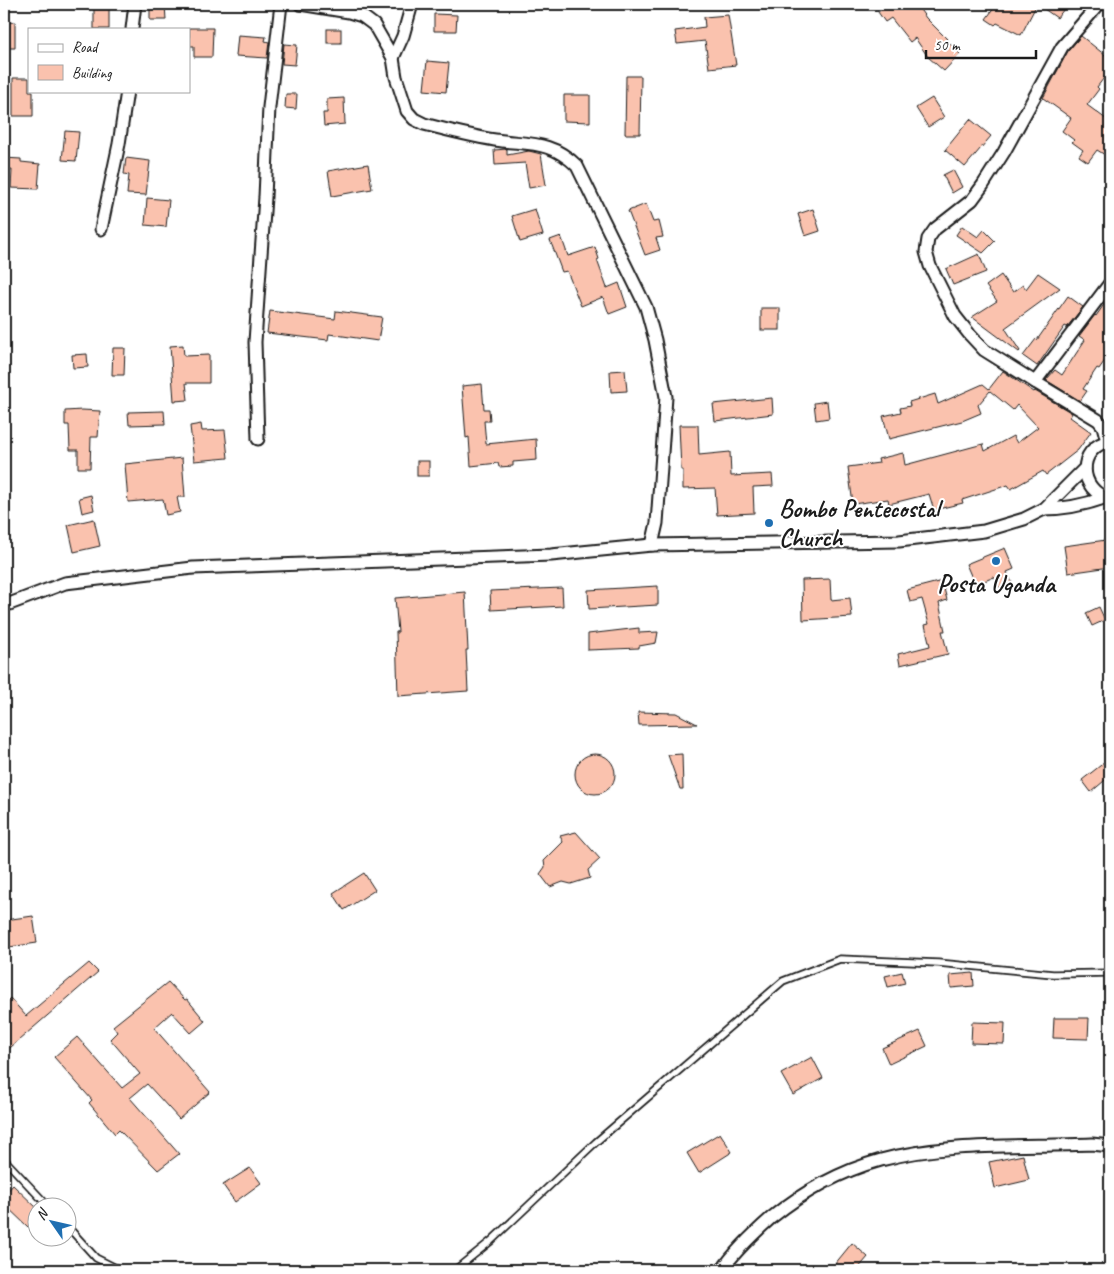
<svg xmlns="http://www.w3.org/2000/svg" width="1114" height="1274" viewBox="0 0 1114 1274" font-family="Caveat,sans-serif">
  <rect width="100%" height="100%" fill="#fff"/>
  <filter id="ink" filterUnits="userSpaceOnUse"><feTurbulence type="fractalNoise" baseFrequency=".02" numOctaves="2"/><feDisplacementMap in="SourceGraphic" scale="10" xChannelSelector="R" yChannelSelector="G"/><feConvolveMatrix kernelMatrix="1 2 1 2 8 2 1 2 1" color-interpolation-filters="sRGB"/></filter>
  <g filter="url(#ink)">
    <g fill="#fac2ae" stroke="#1c1c1c">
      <polygon points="150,4 165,4 166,20 150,20"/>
      <polygon points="891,4 916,4 926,18 947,39 946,40 960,54 944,71 928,57 915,38 910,42 891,18 885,22 878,12"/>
      <polygon points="997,4 1037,4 1021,35 997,23 995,25 986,19"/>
      <polygon points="1037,4 1068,4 1057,18"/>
      <rect x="94" y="9" width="15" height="20"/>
      <polygon points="434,14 457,15 456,31 434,31"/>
      <polygon points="728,15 736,65 709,68 705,41 677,44 675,31 705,27 704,17"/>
      <polygon points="15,22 15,48 4,48 4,23"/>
      <polygon points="189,28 213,28 212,57 194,57 194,46 189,46"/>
      <rect x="327" y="29" width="14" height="14"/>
      <polygon points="238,35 266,37 265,41 269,42 267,58 236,56"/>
      <polygon points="1081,36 1110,59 1110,70 1097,87 1099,89 1087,105 1110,122 1110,158 1097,150 1088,162 1079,156 1083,150 1072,142 1074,140 1062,131 1071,118 1043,98 1068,51"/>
      <polygon points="284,44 297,45 295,65 282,64"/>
      <polygon points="427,61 449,63 446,92 424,90"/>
      <polygon points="626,76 641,76 640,134 625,134"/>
      <polygon points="13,78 29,78 29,91 33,91 33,116 13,116"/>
      <polygon points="286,94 297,94 296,109 285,108"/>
      <polygon points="564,95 590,95 590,122 564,121"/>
      <polygon points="344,98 345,124 324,126 323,113 327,113 327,99"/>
      <polygon points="932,98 944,117 928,127 916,108"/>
      <polygon points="970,119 991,136 965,167 945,150"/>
      <polygon points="65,131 79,132 76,161 62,160"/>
      <polygon points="507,149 507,155 529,151 541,154 546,185 529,188 525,163 495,165 494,150"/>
      <polygon points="4,158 21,159 21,162 40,164 38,189 11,188 12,170 4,170"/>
      <polygon points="126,158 150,161 146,195 127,194 129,175 124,174"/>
      <polygon points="368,164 372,189 332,196 328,171"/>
      <polygon points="953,170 962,187 952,193 943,175"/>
      <polygon points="147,198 169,200 166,227 145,225"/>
      <polygon points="646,204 653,222 659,221 663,237 656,238 660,250 645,255 628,211"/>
      <polygon points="535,209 543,235 520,242 512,216"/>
      <polygon points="813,209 820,231 805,236 798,214"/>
      <polygon points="962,226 978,237 984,230 995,241 983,253 956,235"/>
      <polygon points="561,236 568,256 595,247 599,259 597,260 607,288 619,283 627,307 609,314 603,297 581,306 567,271 562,272 550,240"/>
      <polygon points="979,254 986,272 953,285 946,269"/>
      <polygon points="1038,273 1060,288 1005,328 1020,351 1019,352 972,317 997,301 986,286 1001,275 1013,292 1023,285 1026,289"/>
      <polygon points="1068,296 1083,307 1067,327 1065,326 1037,366 1023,356 1036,339 1037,340"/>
      <polygon points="1110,296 1110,362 1106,359 1099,369 1097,368 1083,389 1087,391 1080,401 1046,380 1055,370 1062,375 1085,340 1079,336 1095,315 1096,316"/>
      <rect x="761" y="308" width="19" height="22"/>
      <polygon points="270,311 335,319 336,311 382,317 378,341 329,334 328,340 267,333"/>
      <polygon points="183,345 184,356 209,355 209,383 186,383 188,400 174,401 170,346"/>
      <polygon points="113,348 125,348 124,375 112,375"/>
      <polygon points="87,354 88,367 73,368 72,355"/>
      <polygon points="625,370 627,391 611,392 610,371"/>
      <polygon points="1003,371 1034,392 1035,391 1072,413 1070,417 1091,432 1078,450 1046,475 1043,471 1011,489 1008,485 962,500 963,503 934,510 929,494 889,504 888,499 853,504 848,467 879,463 878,459 903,453 905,465 983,444 985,451 1013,436 1017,443 1038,427 1017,405 1013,410 990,391 978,405 981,413 962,421 889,439 883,416 901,412 900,408 910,406 909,402 935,394 938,404 983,384 989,389"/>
      <polygon points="482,384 484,409 489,409 490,421 484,421 486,444 536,439 537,460 513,462 513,466 499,467 498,463 471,466 469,437 466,438 462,386"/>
      <polygon points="772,398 773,414 715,421 713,404"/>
      <polygon points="827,401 829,418 816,420 814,403"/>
      <polygon points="82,410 100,411 98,437 91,437 90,468 78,468 78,450 70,450 69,425 65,425 65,411"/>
      <polygon points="164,411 165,424 129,425 128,412"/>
      <polygon points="201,424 202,431 225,430 228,458 194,461 190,426"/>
      <polygon points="679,425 698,425 699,455 730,452 731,476 772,474 773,486 753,487 754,513 717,515 715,488 683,489 683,470 681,470"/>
      <polygon points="182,458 185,497 177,497 180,512 166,515 163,499 128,502 125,464"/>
      <rect x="417" y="461" width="12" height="15"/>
      <polygon points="91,495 94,510 82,513 79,498"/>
      <polygon points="94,519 100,546 74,552 68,525"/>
      <polygon points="1106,540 1110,567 1068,573 1064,546"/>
      <polygon points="1005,548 1014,569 1007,572 1012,583 999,588 994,577 975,585 966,564"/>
      <polygon points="830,579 831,600 850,598 852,617 803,620 802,580"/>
      <polygon points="942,581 947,600 939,603 945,631 942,631 948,654 900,665 898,654 930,646 925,625 929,624 922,599 910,602 907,590"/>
      <polygon points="658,586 658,605 589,609 588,590"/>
      <polygon points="562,588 563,606 491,610 490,591"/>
      <polygon points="465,592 468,650 466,650 468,691 398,696 396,632 398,632 395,598"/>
      <polygon points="1099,607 1105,620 1092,626 1086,613"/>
      <polygon points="639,628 639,633 658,632 656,643 639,646 639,648 588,650 588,634"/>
      <polygon points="638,712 676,713 697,724 639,725"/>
      <polygon points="682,754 683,789 680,789 668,755"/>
      <circle cx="595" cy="774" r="20"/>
      <polygon points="1110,758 1110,776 1091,792 1082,780"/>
      <polygon points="576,832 600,859 588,870 590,878 571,884 563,882 550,887 540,874 545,867 544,861 563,842 560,836"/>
      <polygon points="364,873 375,890 344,910 333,893"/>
      <polygon points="33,916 37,943 9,947 5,920"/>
      <polygon points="89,963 98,972 4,1053 4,1004 10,998 26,1016"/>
      <polygon points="902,972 905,983 888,987 885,976"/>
      <polygon points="973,973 974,986 951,988 950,975"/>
      <polygon points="168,982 185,1000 187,999 205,1021 191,1033 172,1012 154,1028 210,1092 179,1119 147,1084 130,1098 179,1154 158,1170 119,1130 115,1134 89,1103 92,1100 54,1057 77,1037 122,1088 140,1074 110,1039 117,1032 113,1026"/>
      <polygon points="1054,1018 1089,1018 1088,1039 1053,1038"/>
      <polygon points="972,1022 1005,1023 1004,1044 971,1043"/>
      <polygon points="920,1031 927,1046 889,1064 882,1048"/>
      <polygon points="812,1057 823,1078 793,1095 781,1074"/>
      <polygon points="720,1133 732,1152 699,1173 687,1153"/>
      <polygon points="1023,1155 1029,1180 995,1188 989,1162"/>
      <polygon points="250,1168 261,1183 235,1202 223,1185"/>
      <polygon points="13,1185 38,1209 38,1217 28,1227 4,1204 4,1195"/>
      <polygon points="852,1243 868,1257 857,1270 830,1270"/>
    </g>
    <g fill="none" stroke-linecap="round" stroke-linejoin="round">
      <g stroke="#1c1c1c" stroke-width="9">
        <g id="lane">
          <polyline points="4,1159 48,1206"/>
          <polyline points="68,1227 96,1258 120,1270"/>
          <polyline points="455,1270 491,1241 596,1142 783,981 840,959 938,963 1053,974 1110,973"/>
        </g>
      </g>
      <g stroke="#1c1c1c" stroke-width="15">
        <g id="street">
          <path d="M300,4L349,12L362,16L374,25L393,58L396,77L407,111L414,119L424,124C447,130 471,136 495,140C528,145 551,140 577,166L646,307L655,340L666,397L657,523L652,545"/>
          <polyline points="1099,4 1062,47 1004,152 983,185 972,200 935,229 928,239 926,252 930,266 955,316 970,335 984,350 1035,382 1110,283"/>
          <polyline points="132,29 135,4"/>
          <polyline points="393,58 403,36 412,4"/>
          <polyline points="101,229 119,144 127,91"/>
          <polyline points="1035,382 1098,420 1103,426 1107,441"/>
          <polyline points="258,439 255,342 265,197 269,107 281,4"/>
          <path d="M1110,441C1076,447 1078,491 1110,499"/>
          <path d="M1044,509C1066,509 1084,505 1104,498"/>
          <polyline points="4,606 65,583 193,568 551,555 652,545 899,541 984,531 1024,519 1044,509 1085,468"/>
          <path d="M722,1270C735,1251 753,1234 771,1218C803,1192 841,1171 881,1160C947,1142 1024,1147 1092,1144L1110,1146"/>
        </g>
      </g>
      <use href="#lane" stroke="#fff" stroke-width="5.5"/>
      <use href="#street" stroke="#fff" stroke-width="11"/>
    </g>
  </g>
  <g fill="#1f6fb2" stroke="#fff" stroke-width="2">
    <circle cx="769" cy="523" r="5"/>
    <circle cx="996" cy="561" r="5"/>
  </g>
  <g text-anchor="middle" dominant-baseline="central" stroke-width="4" stroke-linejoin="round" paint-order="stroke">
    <g font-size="25" font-weight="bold" fill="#1c1c1c" stroke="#fff" text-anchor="start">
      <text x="779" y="509">Bombo Pentecostal<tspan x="779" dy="29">Church</tspan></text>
      <text x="996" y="584" text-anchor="middle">Posta Uganda</text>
    </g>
  </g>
  <rect width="1114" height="1274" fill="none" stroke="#fff" stroke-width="20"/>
  <rect x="10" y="10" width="1094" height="1254" fill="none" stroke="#1c1c1c" stroke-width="2" filter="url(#ink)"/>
  <rect x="28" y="28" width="162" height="65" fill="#ffffff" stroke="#a4a4a4"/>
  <rect x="38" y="44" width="25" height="8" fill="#ffffff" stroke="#a4a4a4"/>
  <text x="72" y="52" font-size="15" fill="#1c1c1c">Road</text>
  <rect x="38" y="65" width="25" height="15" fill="#fac2ae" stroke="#a4a4a4"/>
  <text x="72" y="78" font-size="15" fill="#1c1c1c">Building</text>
  <g transform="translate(52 1222) rotate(304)"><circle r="24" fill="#ffffff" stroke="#a4a4a4"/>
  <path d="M0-4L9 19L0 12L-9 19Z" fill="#1f6fb2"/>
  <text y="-8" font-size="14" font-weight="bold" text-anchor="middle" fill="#1c1c1c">N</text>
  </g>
  <path d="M926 50v8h110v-8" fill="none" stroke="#1c1c1c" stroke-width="2.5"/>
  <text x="934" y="50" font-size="15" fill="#1c1c1c" stroke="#ffffff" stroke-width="4" paint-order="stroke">50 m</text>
</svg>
